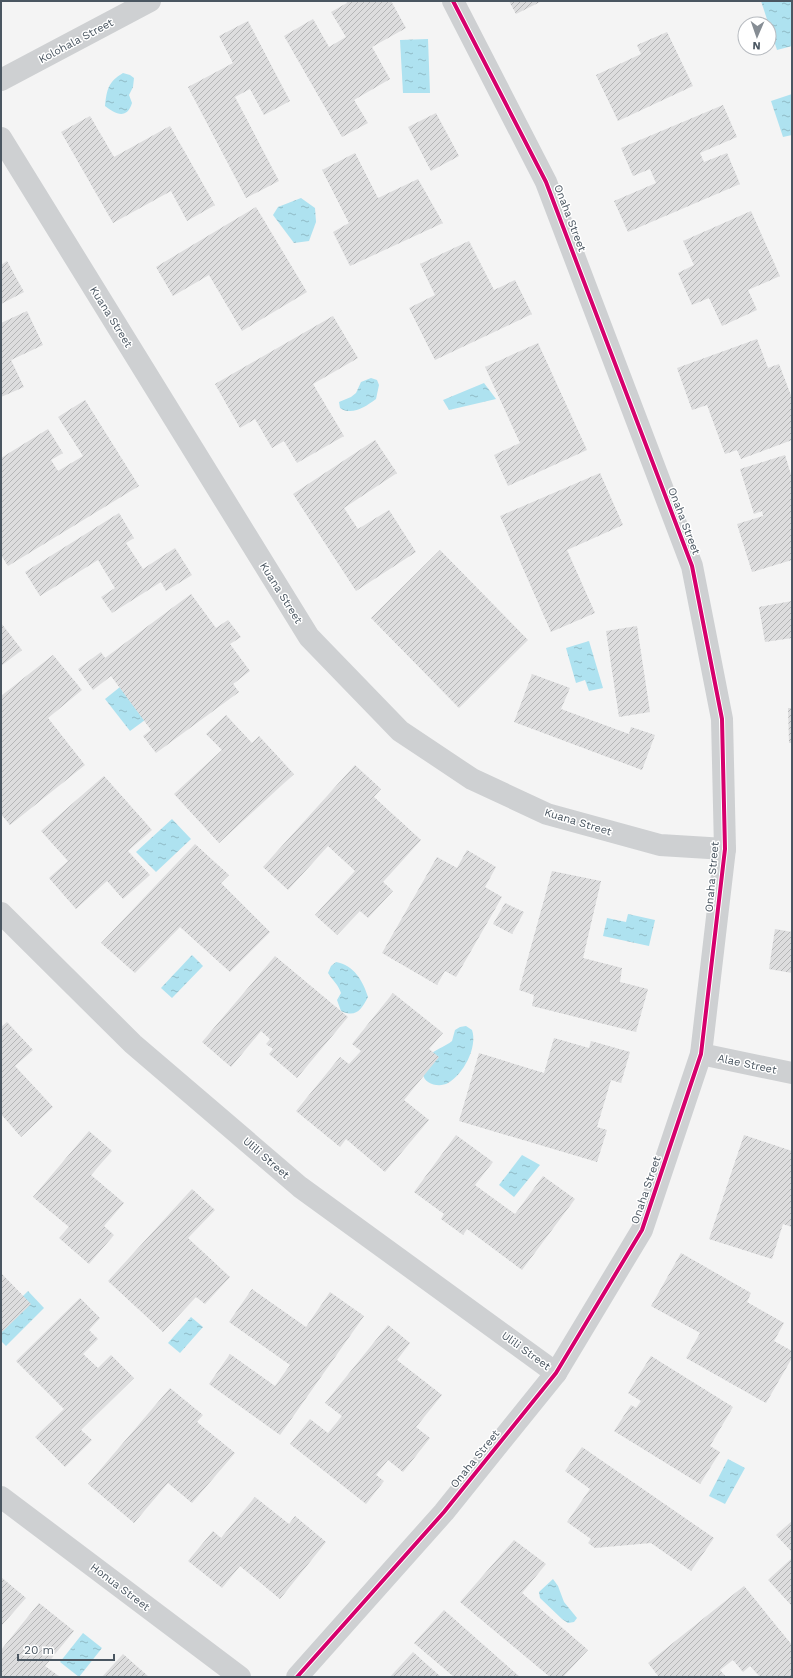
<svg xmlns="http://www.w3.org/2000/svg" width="793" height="1678" viewBox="0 0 793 1678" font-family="'Work Sans',sans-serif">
  <defs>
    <pattern id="water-ripples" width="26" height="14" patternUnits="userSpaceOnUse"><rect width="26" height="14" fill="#aee2f0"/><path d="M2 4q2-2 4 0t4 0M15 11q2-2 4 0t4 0" fill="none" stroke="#90bac6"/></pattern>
    <pattern id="building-hatch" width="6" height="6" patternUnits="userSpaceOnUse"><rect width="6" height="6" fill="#ddddde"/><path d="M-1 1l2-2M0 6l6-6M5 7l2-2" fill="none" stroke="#b5b6b7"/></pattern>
  </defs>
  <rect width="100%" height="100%" fill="#f4f4f4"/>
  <g fill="url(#water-ripples)">
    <polygon points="761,1 791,1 792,46 777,50"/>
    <polygon points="428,39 430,93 403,93 400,40"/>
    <path d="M123,73L130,75L134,78L133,87L129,95L132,103C127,120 115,114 105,106C107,89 108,82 123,73Z"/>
    <polygon points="792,94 792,135 783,137 771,101"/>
    <polygon points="301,198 315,208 316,222 309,241 294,243 273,215 278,207"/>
    <path d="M371,378L377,380L379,385L376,399C365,407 352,416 340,408L339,402L351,397L356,393L361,382Z"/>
    <polygon points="484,383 496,399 449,410 443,400"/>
    <polygon points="589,641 603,688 589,691 585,680 576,683 566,648"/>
    <polygon points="120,687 145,720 130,731 105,699"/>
    <polygon points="172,819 191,839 156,872 136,852"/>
    <polygon points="628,914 655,920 649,946 603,936 607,918 626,922"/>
    <polygon points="192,955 203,966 172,998 161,988"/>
    <path d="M336,962C354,965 363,981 368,997C361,1010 356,1018 341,1011L337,1000L341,993C338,984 333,981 328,973L331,966Z"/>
    <path d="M466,1026L472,1030C478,1047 463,1075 448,1083C439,1088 424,1084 423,1074C422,1069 426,1060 429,1056C432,1051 446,1046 452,1041L455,1030L460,1027Z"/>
    <polygon points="522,1155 540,1165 514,1197 499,1185"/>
    <polygon points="28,1291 44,1308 6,1346 1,1341 1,1318"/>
    <polygon points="191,1317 203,1327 180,1353 168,1343"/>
    <polygon points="728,1459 745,1468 725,1504 709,1496"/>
    <polygon points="553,1579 558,1586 564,1602 577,1618 574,1622 568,1623 562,1619 540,1598 539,1592"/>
    <polygon points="83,1633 102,1648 79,1677 60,1662"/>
  </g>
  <g fill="url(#building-hatch)">
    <polygon points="346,1 391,1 406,28 372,47 390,79 354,100 368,123 342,137 284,36 313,19 329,47 346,37 331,12 347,3"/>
    <polygon points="509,1 542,1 516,14"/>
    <polygon points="248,21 290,101 264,115 250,89 235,97 279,181 246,198 188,87 233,63 219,36"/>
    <polygon points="667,32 693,86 618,121 596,75 641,54 637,45"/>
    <polygon points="723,105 737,137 700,153 704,162 727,153 740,184 628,232 614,201 656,183 650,169 633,176 621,148"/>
    <polygon points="436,113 459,156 431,171 408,127"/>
    <polygon points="90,116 114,157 170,126 215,205 187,221 171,191 113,223 61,132"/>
    <polygon points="355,153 378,198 418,179 443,223 350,266 333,232 349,223 322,170"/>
    <polygon points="256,207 307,292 242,331 209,275 173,296 156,267"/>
    <polygon points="751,211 780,276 748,290 757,310 722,326 709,298 692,305 678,273 694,265 683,241"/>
    <polygon points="469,241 494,290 515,280 532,314 435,360 409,308 435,295 420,264"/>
    <polygon points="7,261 24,292 1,304 1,265"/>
    <polygon points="27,311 43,345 11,360 24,387 1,397 1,323"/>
    <polygon points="333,316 358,358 313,384 344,436 297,463 284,441 272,448 255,419 240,428 215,384"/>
    <polygon points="757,339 768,368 779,364 792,398 792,440 741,459 737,450 725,454 707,405 692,410 677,368"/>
    <polygon points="538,343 587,450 508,486 494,455 520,443 485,367"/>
    <polygon points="85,400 139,486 8,566 1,555 2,525 1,458 48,429 63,453 51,460 58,471 83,456 58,417"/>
    <polygon points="375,440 397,473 344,508 358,529 389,510 416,552 356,591 293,494"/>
    <polygon points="785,455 792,478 792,560 752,572 737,524 763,516 762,511 754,514 740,469"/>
    <polygon points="600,473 623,525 567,550 595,613 551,632 500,516"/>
    <polygon points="119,513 134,538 126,543 143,569 175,548 192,575 166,591 161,582 112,613 101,597 115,588 98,560 40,596 25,572"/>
    <polygon points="440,550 528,640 459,708 371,618"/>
    <polygon points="191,594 216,628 228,620 241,637 230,644 250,671 233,684 239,692 156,753 143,736 151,730 111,676 93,690 78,669 101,652 105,658"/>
    <polygon points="792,601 792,638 765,642 759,607"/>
    <polygon points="1,623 22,650 1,666"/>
    <polygon points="637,626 650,712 619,717 606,631"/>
    <polygon points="53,655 82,690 48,718 85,765 10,825 1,814 1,696"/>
    <polygon points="532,674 570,688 561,709 629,734 631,727 655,735 642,770 514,722"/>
    <polygon points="788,708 792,708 792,743 789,743"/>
    <polygon points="226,715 252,743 259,736 294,774 219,843 174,794 222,750 206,734"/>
    <polygon points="355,765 381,789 374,797 421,840 383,882 393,891 368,918 360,911 337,935 315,915 355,871 328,846 288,890 263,867"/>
    <polygon points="104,776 152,830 128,851 150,875 123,899 107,881 76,909 49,878 68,861 41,831"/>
    <polygon points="195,844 229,875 221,883 270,932 230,972 180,927 135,973 101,943"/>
    <polygon points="467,850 496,867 485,887 502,897 456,977 445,971 437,985 382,953 437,857 457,868"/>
    <polygon points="552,871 601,881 583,958 622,968 620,982 648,989 636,1032 532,1006 534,995 519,990"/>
    <polygon points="505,903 524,912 512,934 493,924"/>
    <polygon points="775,929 792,932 792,973 769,969"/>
    <polygon points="275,956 348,1017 297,1078 269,1054 273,1049 266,1044 270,1039 261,1031 231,1067 202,1042"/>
    <polygon points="393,993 443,1033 429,1049 439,1057 404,1100 429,1120 385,1172 346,1139 340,1147 296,1111 340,1057 349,1064 361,1051 352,1044"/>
    <polygon points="7,1022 33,1050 15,1066 53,1107 21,1137 1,1114 1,1027"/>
    <polygon points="554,1038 589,1048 591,1041 630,1052 621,1083 611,1080 597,1127 607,1130 597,1162 459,1121 479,1053 544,1073"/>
    <polygon points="89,1131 112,1151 91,1175 124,1203 104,1226 114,1235 89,1264 59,1238 69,1227 33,1197"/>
    <polygon points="456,1135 493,1162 475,1185 515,1214 543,1176 575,1199 522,1270 467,1229 463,1235 441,1219 444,1214 414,1192"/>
    <polygon points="744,1135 792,1151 792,1227 783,1224 772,1259 709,1239"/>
    <polygon points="192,1189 215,1210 188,1238 230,1277 205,1304 196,1297 163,1332 108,1281"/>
    <polygon points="681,1253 751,1293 747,1302 784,1323 774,1341 792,1351 792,1358 766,1403 686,1358 700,1333 651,1306"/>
    <polygon points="1,1273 31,1304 1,1333"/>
    <polygon points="252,1289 306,1327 330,1292 364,1316 280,1435 209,1384 230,1354 275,1386 290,1365 229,1322"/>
    <polygon points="80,1298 100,1318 89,1330 98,1339 83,1354 98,1368 111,1355 134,1378 81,1430 92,1440 65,1467 35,1437 64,1409 16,1361"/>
    <polygon points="388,1325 410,1343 397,1360 442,1395 416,1427 430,1438 403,1472 388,1460 376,1475 384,1481 366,1504 290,1444 310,1419 328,1433 342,1416 325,1403"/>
    <polygon points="651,1356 733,1407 710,1446 720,1452 700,1484 614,1431 631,1405 636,1408 641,1401 628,1393"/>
    <polygon points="170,1388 203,1415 197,1422 235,1453 192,1503 168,1483 134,1523 88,1484"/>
    <polygon points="582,1447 714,1538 691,1571 651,1543 595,1548 588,1543 591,1539 567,1522 590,1489 565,1471"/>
    <polygon points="255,1497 289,1524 295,1516 326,1542 280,1599 240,1566 222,1588 188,1561 213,1531 221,1538"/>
    <polygon points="792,1521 792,1552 776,1535"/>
    <polygon points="514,1540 546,1564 522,1593 588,1650 563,1677 550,1677 460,1602"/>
    <polygon points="792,1558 792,1606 768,1580"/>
    <polygon points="1,1577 26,1598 1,1626"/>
    <polygon points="744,1586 792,1645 792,1677 760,1677 750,1666 743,1672 733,1660 720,1670 726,1677 659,1677 648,1663"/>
    <polygon points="39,1603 74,1631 45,1666 60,1677 1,1677 1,1650"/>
    <polygon points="444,1610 520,1677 454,1677 414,1643"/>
    <polygon points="413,1652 441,1677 390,1677"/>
    <polygon points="123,1654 149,1677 102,1677"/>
  </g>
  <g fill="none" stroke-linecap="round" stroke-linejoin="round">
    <g stroke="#ced0d2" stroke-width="22">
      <polyline points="1,80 150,1"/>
      <polyline points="1,138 309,637 400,731 472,779 547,814 660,845 725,849"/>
      <polyline points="1,913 133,1044 300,1187 556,1373"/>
      <polyline points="701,1054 792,1073"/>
      <polyline points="1,1497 240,1677"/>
      <polyline points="297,1677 444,1512 556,1373 642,1230 701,1054 725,849 722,719 692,566 546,182 453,1"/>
    </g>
    <g stroke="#fff" stroke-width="6">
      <polyline id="cycleway" points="297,1677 444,1512 556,1373 642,1230 701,1054 725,849 722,719 692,566 546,182 453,1"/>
    </g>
    <use href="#cycleway" stroke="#d6006c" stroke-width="4"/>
  </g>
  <g text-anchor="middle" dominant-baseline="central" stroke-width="3" stroke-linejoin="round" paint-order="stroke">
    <g font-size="11" fill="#4a5661" stroke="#fff">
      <text transform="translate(76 41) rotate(-28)">Kolohala Street</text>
      <text transform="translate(570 218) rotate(69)">Onaha Street</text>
      <text transform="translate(111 317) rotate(58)">Kuana Street</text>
      <text transform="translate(684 521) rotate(69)">Onaha Street</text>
      <text transform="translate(281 593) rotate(58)">Kuana Street</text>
      <text transform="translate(578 822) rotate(17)">Kuana Street</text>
      <text transform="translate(712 877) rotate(-85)">Onaha Street</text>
      <text transform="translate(747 1064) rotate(12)">Alae Street</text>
      <text transform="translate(266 1158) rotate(41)">Ulili Street</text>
      <text transform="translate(646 1190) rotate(-71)">Onaha Street</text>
      <text transform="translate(526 1351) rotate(36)">Ulili Street</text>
      <text transform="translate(475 1459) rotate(-51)">Onaha Street</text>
      <text transform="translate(120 1587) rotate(37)">Honua Street</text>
    </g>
  </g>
  <rect width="793" height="1678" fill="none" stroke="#4a5661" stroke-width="4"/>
  <g transform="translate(757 36) rotate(182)"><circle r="19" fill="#ffffff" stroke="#b7bbc0"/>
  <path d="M0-3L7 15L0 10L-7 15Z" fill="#868d94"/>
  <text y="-6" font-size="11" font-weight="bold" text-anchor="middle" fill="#4a5661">N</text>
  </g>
  <path d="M18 1654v6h96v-6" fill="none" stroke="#4a5661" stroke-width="2"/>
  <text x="24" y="1654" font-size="12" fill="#4a5661" stroke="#ffffff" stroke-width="3" paint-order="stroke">20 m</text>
</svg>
